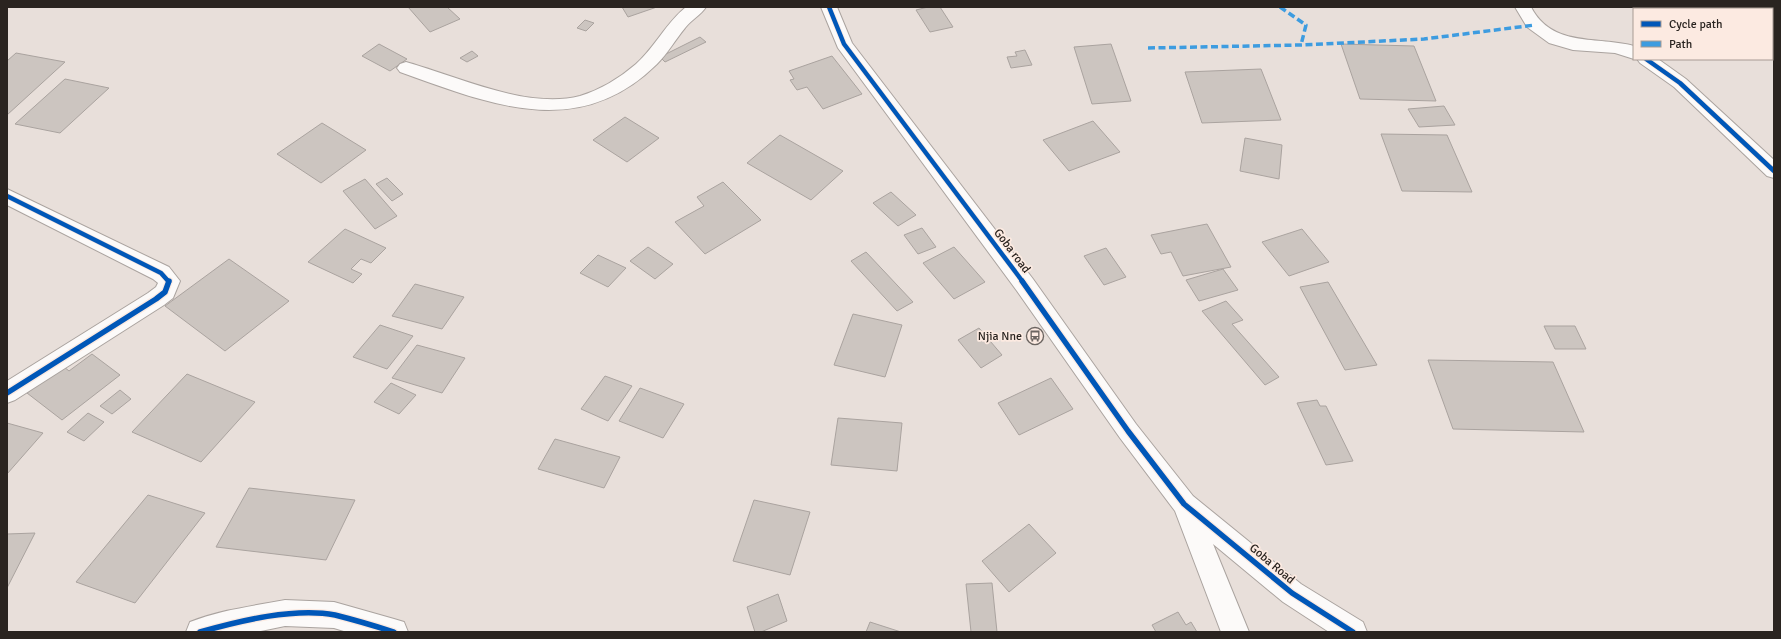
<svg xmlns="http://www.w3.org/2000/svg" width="1781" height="639" viewBox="0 0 1781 639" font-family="Signika,sans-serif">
  <rect width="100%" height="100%" fill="#e8dfda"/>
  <g fill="#ccc5c0" stroke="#aaa39f">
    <polygon points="408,7 447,7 460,19 430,32"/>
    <polygon points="622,7 657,7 628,17"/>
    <polygon points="928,7 940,7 953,27 930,32 916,10"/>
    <polygon points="585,20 594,23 586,31 577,28"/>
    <polygon points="700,37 706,42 665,62 660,57"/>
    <polygon points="379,44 407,59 390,71 362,56"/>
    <polygon points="1111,44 1131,101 1092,104 1074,47"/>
    <polygon points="1341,44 1414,46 1436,101 1360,99"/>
    <polygon points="1025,50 1032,65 1011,68 1007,57 1017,56 1015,52"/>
    <polygon points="472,51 478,56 467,62 460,58"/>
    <polygon points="16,53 65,62 7,115 7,61"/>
    <polygon points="832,56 862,94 823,109 807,87 797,90 790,80 794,79 789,71"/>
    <polygon points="1261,69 1281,120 1202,123 1185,72"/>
    <polygon points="65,79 109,88 60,133 15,124"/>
    <polygon points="1444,106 1455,125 1419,127 1408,109"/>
    <polygon points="625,117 659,138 627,162 593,140"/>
    <polygon points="1093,121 1120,152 1069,171 1043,140"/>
    <polygon points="322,123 366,150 321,183 277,154"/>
    <polygon points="1381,134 1447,135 1472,192 1402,191"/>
    <polygon points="780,135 843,171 811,200 747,163"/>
    <polygon points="1245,138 1282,145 1279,179 1240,171"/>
    <polygon points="387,178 403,194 392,201 376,184"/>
    <polygon points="365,179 397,216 375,229 343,191"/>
    <polygon points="723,182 761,220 705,254 675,222 704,206 697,197"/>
    <polygon points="891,192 916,215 898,226 873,203"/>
    <polygon points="1207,224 1231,267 1183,276 1171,252 1161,254 1151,235"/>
    <polygon points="922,228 936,247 918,254 904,235"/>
    <polygon points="345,229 386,248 371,263 361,259 351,269 362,274 353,283 308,262"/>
    <polygon points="1302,229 1329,262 1289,276 1262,242"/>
    <polygon points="648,247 673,264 655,279 630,261"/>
    <polygon points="954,247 985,282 954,299 923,263"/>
    <polygon points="1106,248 1126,277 1104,285 1084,256"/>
    <polygon points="866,252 913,302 897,311 851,261"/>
    <polygon points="598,255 626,268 608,287 580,273"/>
    <polygon points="229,259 289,301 225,351 165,306"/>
    <polygon points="1223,269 1238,290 1199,301 1186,280"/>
    <polygon points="1328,282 1377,365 1345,370 1300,287"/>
    <polygon points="415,284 464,297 442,329 392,316"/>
    <polygon points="1226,301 1243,320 1232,324 1279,377 1265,385 1202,311"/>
    <polygon points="853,314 902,325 885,377 834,365"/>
    <polygon points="380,325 413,336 387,369 353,357"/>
    <polygon points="1544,326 1575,326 1586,349 1555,349"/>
    <polygon points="979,328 1002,355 981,368 958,340"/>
    <polygon points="417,345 465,358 442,393 392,378"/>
    <polygon points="92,354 120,375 62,420 27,393 63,366 69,371"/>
    <polygon points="1428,360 1553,362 1584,432 1453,429"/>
    <polygon points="187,374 255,402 201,462 132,432"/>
    <polygon points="605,376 632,386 608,421 581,409"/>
    <polygon points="1051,378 1073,409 1019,435 998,403"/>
    <polygon points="391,383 416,395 399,414 374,402"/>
    <polygon points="640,388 684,404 663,438 619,421"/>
    <polygon points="120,390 131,399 112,414 100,406"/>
    <polygon points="1317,400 1320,406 1326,406 1353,461 1326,465 1297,403"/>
    <polygon points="88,413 104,422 84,441 67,432"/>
    <polygon points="838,418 902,423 897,471 831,465"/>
    <polygon points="7,423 43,433 7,474"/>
    <polygon points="555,439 620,457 604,488 538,469"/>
    <polygon points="249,488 355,500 326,560 216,547"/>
    <polygon points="148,495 205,513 135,603 76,582"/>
    <polygon points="754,500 810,512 790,575 733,561"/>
    <polygon points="1029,524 1056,553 1009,592 982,561"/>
    <polygon points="35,533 7,588 7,534"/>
    <polygon points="992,583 997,632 971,632 966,584"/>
    <polygon points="778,594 787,621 761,632 755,632 747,607"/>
    <polygon points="1178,612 1186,625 1191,622 1197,632 1156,632 1152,625"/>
    <polygon points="870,622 901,632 866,632"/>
  </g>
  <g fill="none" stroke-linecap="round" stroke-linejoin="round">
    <g stroke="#aaa39f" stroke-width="2">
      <g id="minor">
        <path d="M686,7H706C701,15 691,20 685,28C675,40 668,53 657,64C578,142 490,104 400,72L397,68L400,64L406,62C457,76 527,110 580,96C600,90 621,77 636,64C655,47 666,23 686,7Z"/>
        <polygon points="821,7 837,7 852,43 1033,279 1136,424 1193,496 1301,584 1363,622 1367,632 1329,632 1283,602 1213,544 1249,632 1221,632 1175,511 1120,438 1017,291 838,48"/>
        <path d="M1515,7H1531C1552,48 1598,36 1634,46V59L1615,53L1573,50L1549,43L1527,27Z"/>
        <polygon points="1637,59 1658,59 1686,79 1774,160 1774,178 1767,176 1674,87 1640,63"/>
        <polygon points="7,189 169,267 180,281 173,298 164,305 15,400 7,403 7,381 148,293 156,287 158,283 153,279 7,205"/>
        <path d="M285,600L334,602L394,619L404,622L408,632H347L334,628L285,626L256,632H186L190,622C220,610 253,606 285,600Z"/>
      </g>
    </g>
    <use href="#minor" fill="#fcfaf9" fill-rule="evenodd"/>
    <g stroke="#3d9ce0" stroke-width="3.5" stroke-dasharray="7 3.5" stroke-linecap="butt">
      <polyline points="1280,7 1306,25 1301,45"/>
      <polyline points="1148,48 1301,45 1424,39 1535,25"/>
    </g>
    <g stroke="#fceae1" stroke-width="6">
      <g id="cycleway-far1">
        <polyline points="829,7 844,44 1023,282"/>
        <polyline points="1646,59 1680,83 1774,171"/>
        <polyline points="7,196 161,273 169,282"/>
      </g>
    </g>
    <g stroke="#fceae1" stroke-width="8">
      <g id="cycleway">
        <polyline points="1022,281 1128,431 1184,504 1292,593 1353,632"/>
        <polyline points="7,393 156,299 165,292 169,281"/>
        <path d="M200,632C239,621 295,607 335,615C355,620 375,626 394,632"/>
      </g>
    </g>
    <use href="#cycleway-far1" stroke="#0057b8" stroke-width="4.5"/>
    <use href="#cycleway" stroke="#0057b8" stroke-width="5.5"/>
  </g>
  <defs>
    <g id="bus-ring" transform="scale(0.9)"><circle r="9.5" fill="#fceae1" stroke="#6c6561" stroke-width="1.5"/><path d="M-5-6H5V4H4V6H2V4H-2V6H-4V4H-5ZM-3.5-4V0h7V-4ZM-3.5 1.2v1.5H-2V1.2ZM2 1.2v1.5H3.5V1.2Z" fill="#6c6561"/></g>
  </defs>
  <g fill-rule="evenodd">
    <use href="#bus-ring" x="1035" y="336"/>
  </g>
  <g text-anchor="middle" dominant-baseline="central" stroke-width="3.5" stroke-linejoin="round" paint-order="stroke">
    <g font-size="12" fill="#2a2420" stroke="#fceae1">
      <text transform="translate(1012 251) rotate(53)">Goba road</text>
      <text transform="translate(1272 564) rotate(40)">Goba Road</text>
    </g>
    <g font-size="12" fill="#2a2420" stroke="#fceae1" text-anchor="end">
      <text x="1022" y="336">Njia Nne</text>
    </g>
  </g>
  <rect width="1781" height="639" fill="none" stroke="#2a2420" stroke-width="16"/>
  <rect x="1633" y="8" width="140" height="52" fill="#fceae1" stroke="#a89b94"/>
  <rect x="1641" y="21" width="20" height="6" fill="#0057b8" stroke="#a89b94"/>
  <text x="1669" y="28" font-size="12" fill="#2a2420">Cycle path</text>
  <rect x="1641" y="41" width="20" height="6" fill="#3d9ce0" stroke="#a89b94"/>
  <text x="1669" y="48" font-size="12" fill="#2a2420">Path</text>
</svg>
